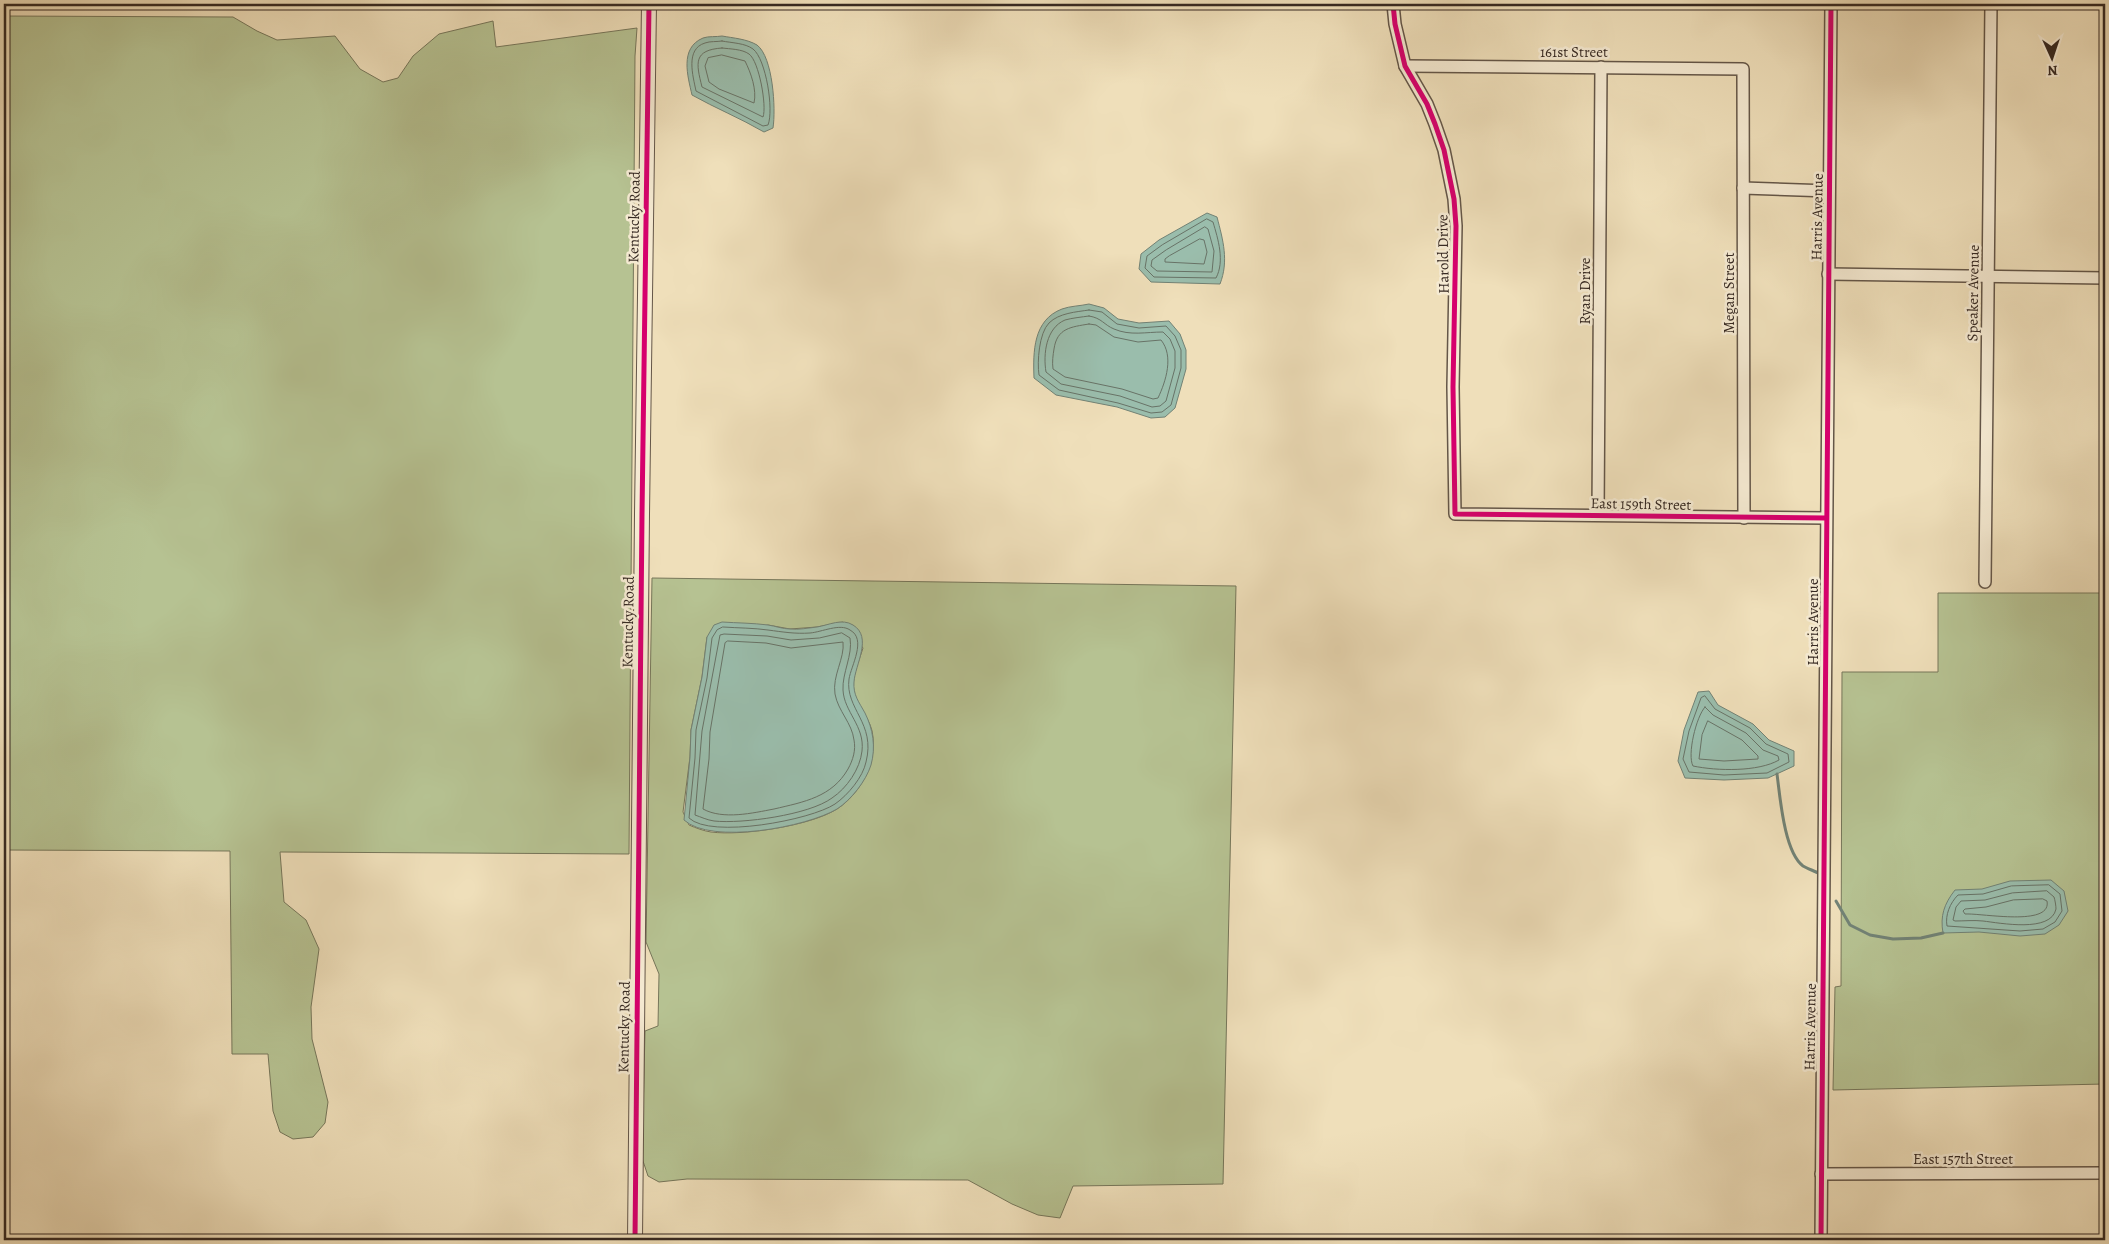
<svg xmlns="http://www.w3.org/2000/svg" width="2109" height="1244" viewBox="0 0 2109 1244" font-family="Alegreya,serif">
  <rect width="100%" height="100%" fill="#efdfba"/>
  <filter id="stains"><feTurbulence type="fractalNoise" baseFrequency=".004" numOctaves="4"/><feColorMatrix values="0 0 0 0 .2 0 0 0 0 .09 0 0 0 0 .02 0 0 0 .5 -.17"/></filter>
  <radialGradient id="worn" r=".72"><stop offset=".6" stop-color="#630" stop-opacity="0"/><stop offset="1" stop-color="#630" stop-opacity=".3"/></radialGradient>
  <g fill="#b6c292" stroke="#76765a" fill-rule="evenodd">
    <polygon points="4,16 233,17 257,31 277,40 335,36 360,69 383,82 398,78 413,56 439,34 493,21 496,47 637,28 635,56 629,854 280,852 284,902 306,920 319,949 311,1007 312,1039 328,1102 325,1123 313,1137 293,1139 280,1132 273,1111 268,1054 232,1054 230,851 4,850"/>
    <path d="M652,578L1236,586L1223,1184L1073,1186L1060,1218L1038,1215L1012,1204L968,1180L687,1179L659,1182L648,1176L642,1158L645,1031L658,1026L659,974L646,942ZM843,622L863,648C859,661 851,678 854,692C858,708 872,720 873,737C876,764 860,794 837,809C810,826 742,836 711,832C704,831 696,828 689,825L683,812L690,757L691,730L702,677L707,637L768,625L790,629L817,627Z"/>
    <polygon points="1938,593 2105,593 2105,1084 1833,1090 1835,987 1841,986 1842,672 1938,672"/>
  </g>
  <g fill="#9abdac" stroke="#728275">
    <path d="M722,36C733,38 747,39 757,45C773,57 776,109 773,128L764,132C740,118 715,108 692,95C688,77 679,48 703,38C708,36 717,37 722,36Z"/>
    <path d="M1207,213L1217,217C1223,240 1229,261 1220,284L1151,282L1139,269L1141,254L1159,240Z"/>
    <path d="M1089,304L1104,308L1118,319L1139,323L1169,321L1180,334L1186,350V369L1175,408L1165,417L1151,418L1117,407L1056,395L1034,378C1033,352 1033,320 1062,309C1070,306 1080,306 1089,304Z"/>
    <path d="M722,622C737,623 753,623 768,625C775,626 783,629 790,629C798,630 808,628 817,627C829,625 842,618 853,625C873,637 855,665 854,682C853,695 859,702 865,713C873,729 876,747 871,765C866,781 851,800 837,809C807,827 711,845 684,820L690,757L691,730L702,677L707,637L714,625Z"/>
    <polygon points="1709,691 1718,705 1753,724 1769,740 1794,751 1794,766 1768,778 1724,780 1685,778 1678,761 1684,730 1698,692"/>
    <path d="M2051,880L2064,891L2068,911L2059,925L2045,934L2020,936L1979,932L1943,933C1940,916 1944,904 1955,890L1982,889L2010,881Z"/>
  </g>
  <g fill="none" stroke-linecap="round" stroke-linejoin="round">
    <g stroke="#687367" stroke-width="1">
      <path d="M722,41C732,43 745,43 753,49C766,59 774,110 768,125L763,126L696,91C693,76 685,49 705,43C710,41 717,42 722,41Z"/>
      <path d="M722,48C730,49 742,49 749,54C759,61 767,106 763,117L702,87C696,63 693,50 722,48Z"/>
      <path d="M722,55L745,61C751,73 757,90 754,103L719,89L709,82L705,66L708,58Z"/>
      <path d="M1207,219L1213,222C1218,239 1225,261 1216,278L1154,277L1145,268L1147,256L1162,245Z"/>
      <polygon points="1205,227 1208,229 1214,251 1212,272 1157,271 1151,266 1152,260 1166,250"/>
      <polygon points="1200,239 1204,240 1207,252 1204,264 1165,262 1165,259 1169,256"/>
      <path d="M1089,310L1102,312L1117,324L1139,328L1166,326L1175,336L1181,350V368L1171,405L1162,412L1151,413L1118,403L1059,390L1039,375C1037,362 1039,333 1049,323C1059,313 1076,312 1089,310Z"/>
      <path d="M1089,316C1102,318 1104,325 1114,329C1130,336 1146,332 1163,332L1170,339L1175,351V368L1166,401L1160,406L1152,407L1120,396L1061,384L1046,372C1043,354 1046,328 1065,320C1072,318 1082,317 1089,316Z"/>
      <path d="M1089,324L1096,325L1114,337L1138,342L1161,340C1174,356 1166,381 1158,398L1153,399L1122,389L1065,377L1053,369C1052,362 1053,355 1054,349C1057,328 1071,327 1089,324Z"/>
      <path d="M723,627C738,628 754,628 768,630C783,632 795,634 810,633C822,632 840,623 850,630C867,639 851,666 849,679C845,709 876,723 866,762C863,777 848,795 835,804C811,820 711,839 689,818L695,758L696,730L707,678L712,638L717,630Z"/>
      <path d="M842,633L850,638C853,655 842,673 843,690C844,712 865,726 862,751C860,769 847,788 832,798C809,815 742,824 714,821C707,820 701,817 695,815L702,731L720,635L724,634L767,636L791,640L819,638Z"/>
      <path d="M728,641L766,643L791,648L843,642C845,658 832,676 835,694C838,711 852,723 854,740C856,750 853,760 848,769C832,797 804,802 774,809C753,813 723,820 703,809L709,759L710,732L725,643Z"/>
      <polygon points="1705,696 1715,709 1750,728 1766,744 1788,754 1789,762 1767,773 1724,775 1689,772 1683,759 1689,731 1701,698"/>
      <path d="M1705,707L1713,715L1746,733L1763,750L1778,756L1779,760C1758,772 1717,771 1693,766C1687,755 1696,717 1705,707Z"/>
      <polygon points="1708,721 1742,740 1758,756 1758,759 1724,761 1699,759 1702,735"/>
      <path d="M2049,885L2060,894L2062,911L2055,922L2043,929L2020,931L1947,926C1945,915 1950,903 1958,895L1983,894L2011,886Z"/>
      <path d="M2047,891L2054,897C2055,900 2056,906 2056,909C2051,933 2000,923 1983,921C1974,920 1964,921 1955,921L1953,920L1956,907L1961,901L1985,900L2012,893Z"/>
      <path d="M2043,899L2047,901C2052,927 1982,913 1965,914L1963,911L1965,909L1986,907L2013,900Z"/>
    </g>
    <g stroke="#728275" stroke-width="3">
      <path d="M1777,774C1780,796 1784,852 1803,866C1808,869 1815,871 1820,874"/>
      <polyline points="1836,901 1850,925 1870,935 1893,939 1921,938 1943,933"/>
    </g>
    <g stroke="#645648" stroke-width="14">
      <g id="minor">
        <polyline points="1393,4 1395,24 1405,66 1427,104 1435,124 1444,150 1454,199 1456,226 1453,387 1455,514 1826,518"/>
        <polyline points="1405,66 1743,69 1744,518"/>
        <polyline points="1743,188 1829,191"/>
        <polyline points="1828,274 2105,278"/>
        <polyline points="1598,515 1601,67"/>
        <polyline points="1985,582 1991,4"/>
        <polyline points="1821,1174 2105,1173"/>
        <polyline points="1821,1240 1831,4"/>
      </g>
    </g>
    <g stroke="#645648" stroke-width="16">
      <polyline id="tertiary" points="635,1240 642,514 649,4"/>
    </g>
    <use href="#minor" stroke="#f5ead2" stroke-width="11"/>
    <use href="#tertiary" stroke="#f5ead2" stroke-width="14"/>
    <g stroke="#f5ead2" stroke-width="8">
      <g id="cycleway">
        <polyline points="1393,4 1395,24 1405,66 1427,104 1435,124 1444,150 1454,199 1456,226 1453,387 1455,514 1826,518"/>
        <polyline points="635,1240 642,514 649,4"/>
        <polyline points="1821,1240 1831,4"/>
      </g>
    </g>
    <use href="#cycleway" stroke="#d6006c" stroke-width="5"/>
  </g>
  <g text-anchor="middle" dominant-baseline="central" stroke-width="5" stroke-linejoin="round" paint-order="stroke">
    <g font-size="15" fill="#362922" stroke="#f5ead2">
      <text x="1574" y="52">161st Street</text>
      <text transform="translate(634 217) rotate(-89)">Kentucky Road</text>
      <text transform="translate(1817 217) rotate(-89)">Harris Avenue</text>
      <text transform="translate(1443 254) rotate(-91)">Harold Drive</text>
      <text transform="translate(1585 291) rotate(-90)">Ryan Drive</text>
      <text transform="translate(1729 293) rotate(-90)">Megan Street</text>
      <text transform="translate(1973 293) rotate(-89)">Speaker Avenue</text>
      <text transform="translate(1641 504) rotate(1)">East 159th Street</text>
      <text transform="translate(628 622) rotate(-89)">Kentucky Road</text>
      <text transform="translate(1813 622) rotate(-90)">Harris Avenue</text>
      <text transform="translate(624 1027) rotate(-89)">Kentucky Road</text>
      <text transform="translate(1810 1027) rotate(-89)">Harris Avenue</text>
      <text x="1963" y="1159">East 157th Street</text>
    </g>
  </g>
  <rect width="2109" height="1244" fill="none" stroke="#efdfba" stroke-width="20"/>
  <rect x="5" y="5" width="2099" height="1234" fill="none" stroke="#362922" stroke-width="2.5"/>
  <rect x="10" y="10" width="2089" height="1224" fill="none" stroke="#362922"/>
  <g transform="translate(2052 58) rotate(177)" stroke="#f5ead2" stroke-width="4" paint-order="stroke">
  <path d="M0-4L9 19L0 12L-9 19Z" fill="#362922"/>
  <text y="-8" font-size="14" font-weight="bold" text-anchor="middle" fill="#362922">N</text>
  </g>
  <rect width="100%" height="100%" filter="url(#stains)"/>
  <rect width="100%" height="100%" fill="url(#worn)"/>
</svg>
